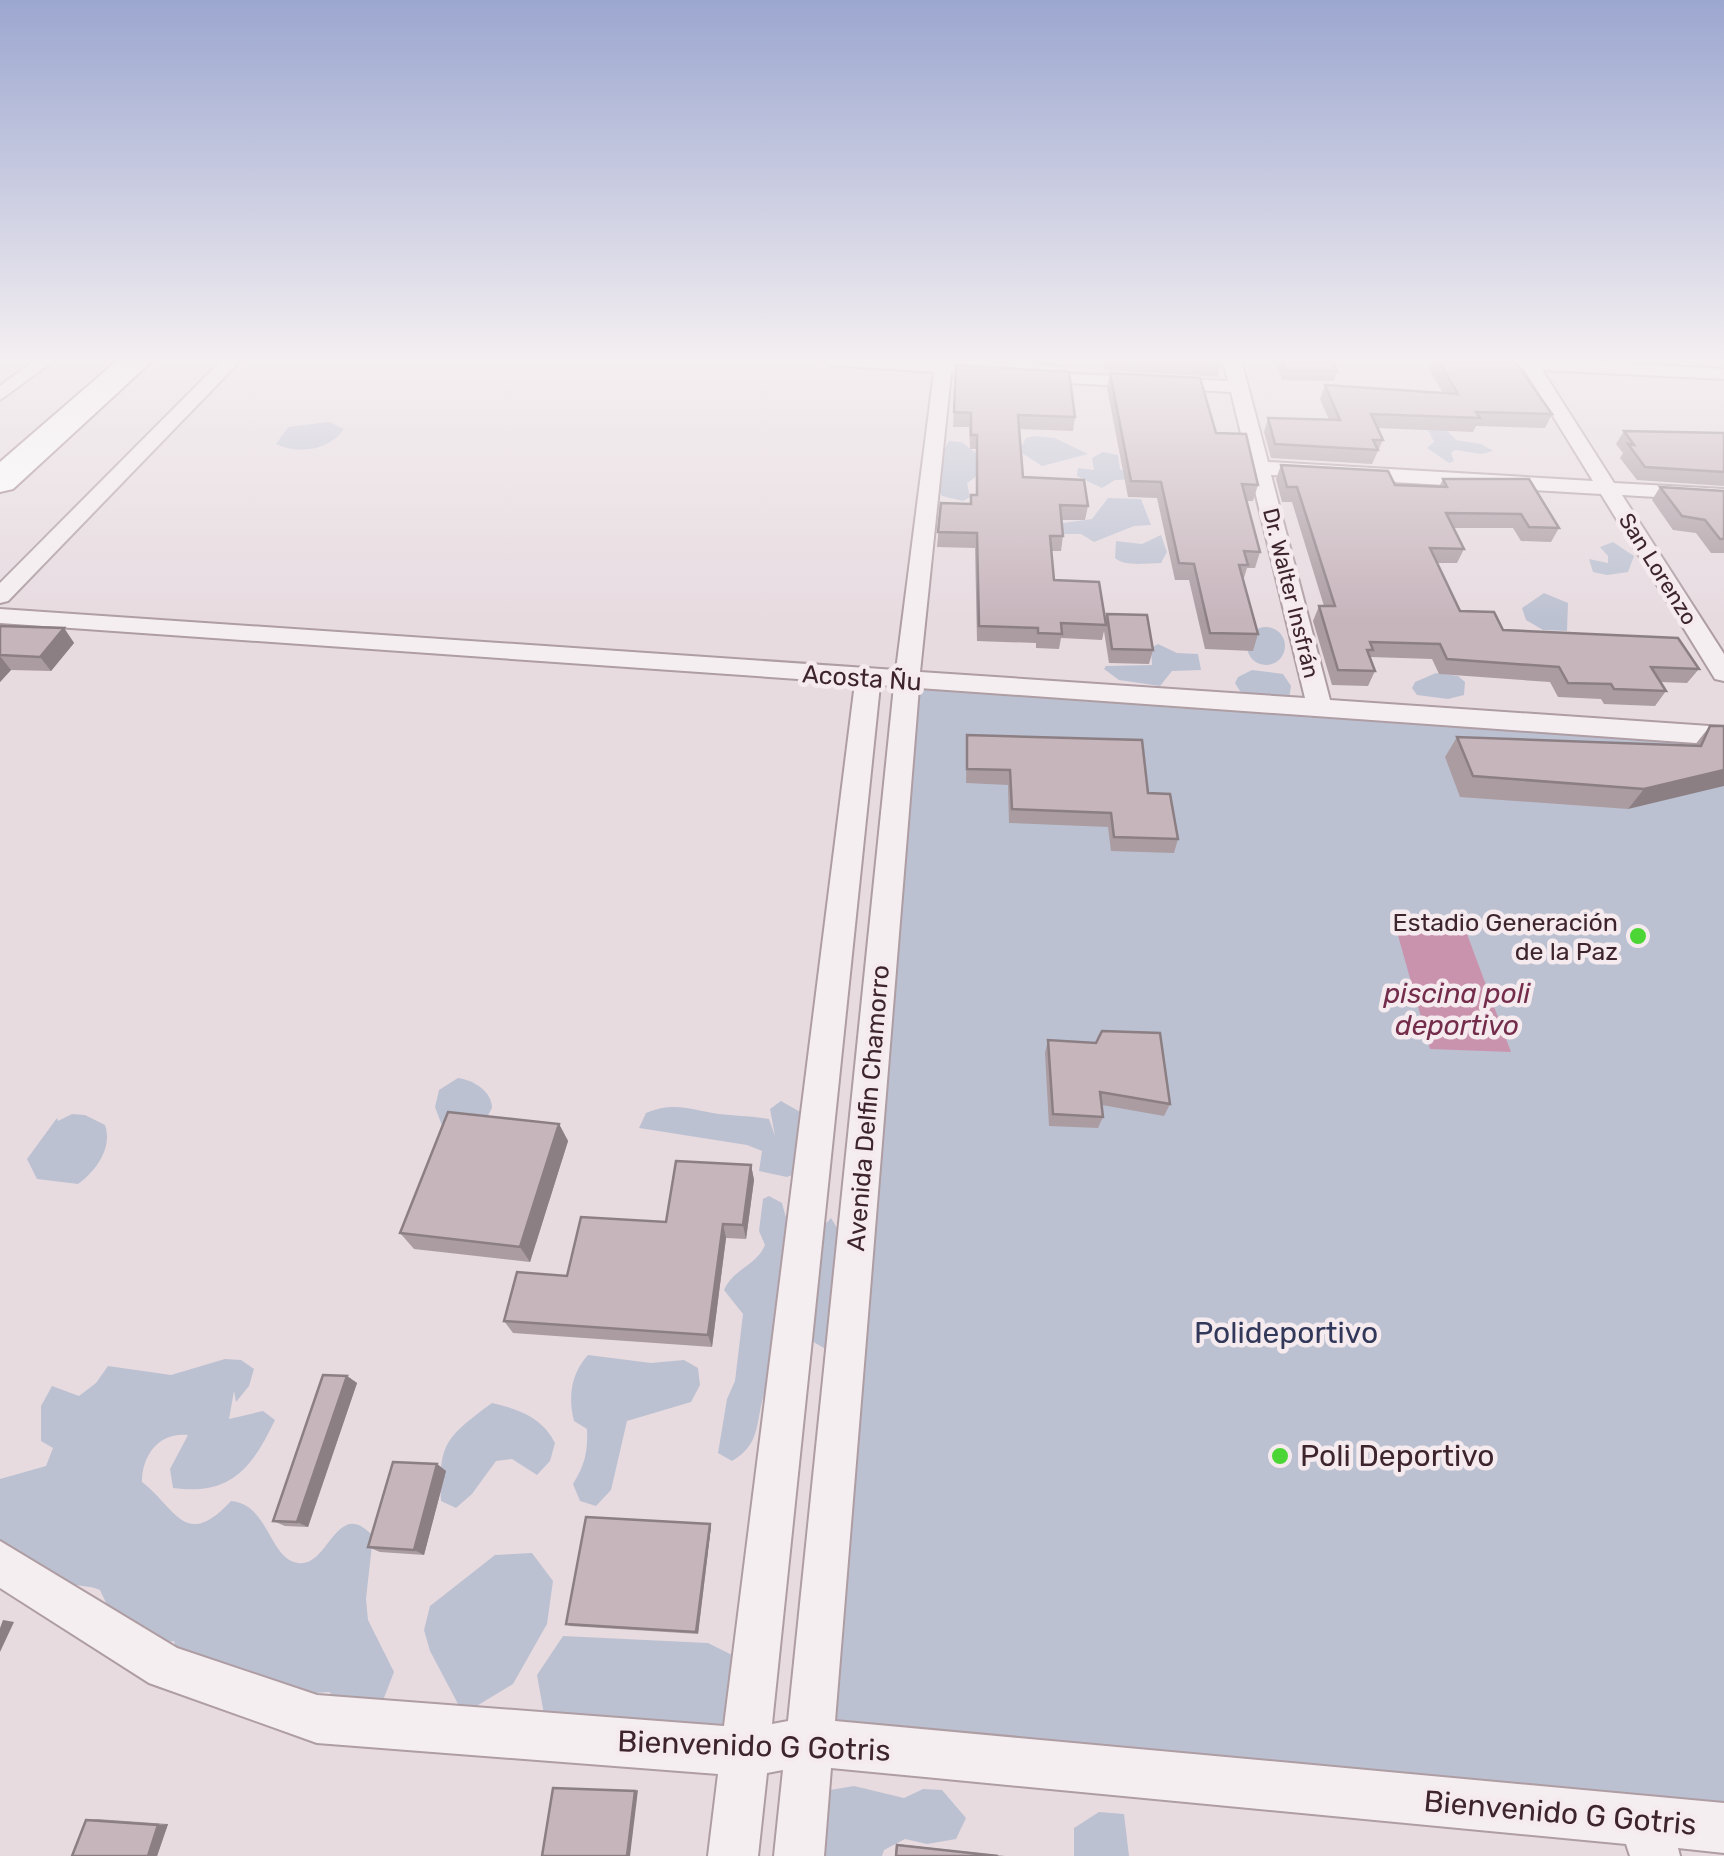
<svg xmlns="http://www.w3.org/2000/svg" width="1724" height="1856" viewBox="0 0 1724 1856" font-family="Rubik,sans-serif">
  <rect width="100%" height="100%" fill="#e7dbe0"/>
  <g fill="#bcc1d1">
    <path d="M329,422L344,429C330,450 298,455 276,444L288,427Z"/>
    <polygon points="1428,430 1447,430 1456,440 1481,444 1493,451 1481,454 1455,450 1451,453 1454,461 1449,463 1427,448 1434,442"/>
    <polygon points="1035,436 1055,438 1088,454 1042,466 1019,451 1026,438"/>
    <polygon points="949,441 962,442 977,454 981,473 967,483 970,497 963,501 942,496 938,488 942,454"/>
    <polygon points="1103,452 1118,455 1120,469 1136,479 1115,480 1102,488 1077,476 1078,468 1094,470 1092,458"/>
    <polygon points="1108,498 1141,499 1151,525 1134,526 1094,542 1081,534 1056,534 1049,525 1092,519"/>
    <path d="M1161,535L1167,552L1161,563C1147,563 1125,567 1115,558L1116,541L1142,544Z"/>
    <polygon points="1613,542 1634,556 1628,572 1607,575 1593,572 1589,559 1608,563 1608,556 1600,547"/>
    <polygon points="1544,593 1568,603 1567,631 1543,630 1526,620 1522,608"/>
    <circle cx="1266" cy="646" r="19"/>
    <polygon points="1158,644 1177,653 1198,654 1201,670 1172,671 1160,686 1119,680 1104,669 1106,666 1152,665 1151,648"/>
    <polygon points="1252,670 1283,674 1291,686 1289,699 1243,696 1235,683 1238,677"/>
    <polygon points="1436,673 1458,676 1465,682 1464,695 1448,699 1417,695 1412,688 1415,682"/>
    <polygon points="907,682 1724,742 1724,1804 809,1742 831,1352 803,1336 820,1230 831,1218 845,1241"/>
    <path d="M458,1078C474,1080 492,1092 492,1108L485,1121L444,1131L435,1107L439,1090Z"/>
    <path d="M781,1101L802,1113L800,1172L787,1177L759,1171L762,1151L747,1145L639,1128L646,1113C674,1101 691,1110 719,1114C736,1116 752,1116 769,1119L775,1136L770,1109Z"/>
    <path d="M72,1114L85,1115L105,1125C113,1148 96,1171 78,1184L37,1179L27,1159L57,1118L58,1121Z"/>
    <path d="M769,1196L782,1203L797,1258L782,1380L767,1386C754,1417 764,1443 732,1461L718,1453L727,1399L735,1381L743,1314L724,1290C734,1268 756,1266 765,1245L759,1231L763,1199Z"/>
    <path d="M588,1355L651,1363L684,1360L698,1368L700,1385L691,1402L627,1421L611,1490L596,1506L580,1501L573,1484C585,1465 588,1451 587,1429L574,1421C568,1396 571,1374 588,1355Z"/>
    <path d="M225,1359L241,1360L254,1369L249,1386L236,1402L234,1391L229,1419L263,1411L275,1420C252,1468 231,1496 173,1488L170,1469L188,1435C159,1432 142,1455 142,1482C176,1508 185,1551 231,1501C269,1504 269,1559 298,1563C329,1568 336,1496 373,1536L366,1599L368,1620L394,1672L382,1703L343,1704L329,1692L287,1695L178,1656L174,1641L160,1644L115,1622L100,1590C84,1583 58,1587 45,1578C28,1566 22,1549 0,1547V1479L46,1466L53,1448L41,1441V1406L52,1386L79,1396L96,1383L108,1366L171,1375Z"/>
    <path d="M492,1403C519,1409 543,1418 555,1443L550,1461L537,1475L512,1459L496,1461L472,1494L456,1508L441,1501C438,1443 446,1437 492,1403Z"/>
    <polygon points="532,1553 553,1581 547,1624 513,1684 475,1707 458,1704 430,1651 424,1630 430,1606 495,1555"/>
    <polygon points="563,1636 708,1643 740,1659 744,1702 719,1738 681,1721 545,1720 537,1675"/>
    <polygon points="854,1786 904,1798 923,1789 942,1790 966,1818 956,1839 927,1844 905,1839 884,1850 882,1856 823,1856 830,1790"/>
    <polygon points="1099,1812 1124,1814 1129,1856 1074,1856 1074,1828"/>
  </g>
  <polygon fill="#ca93ad" points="1397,932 1467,934 1511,1052 1430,1049"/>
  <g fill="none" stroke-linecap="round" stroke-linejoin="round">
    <g stroke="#ae9da3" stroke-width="4">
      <g id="street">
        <polygon points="35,360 55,360 0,400 0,386"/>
        <polygon points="222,360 241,360 8,601 0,603 0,583"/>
        <path d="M822,360H953L970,368L951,373L920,672L1305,698L1231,392L1032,381L1026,380V372L1228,381L1223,360H1241L1268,462L1593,481L1524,369L1460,365L1451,360H1561L1724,369V379L1542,370L1614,483L1724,489V501L1622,495L1724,654V681L1715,679L1601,494L1271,475L1330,700L1724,727V745L919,688L835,1721L1724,1803V1853L1678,1848L1680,1856H1630L1626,1844L831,1768L824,1856H774L783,1770L767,1773L758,1856H708L718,1774L317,1743L149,1683L0,1588V1541L177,1648L317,1695L724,1726L855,683L0,623V609L896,670L934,372L831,365ZM880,685L894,686L788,1721L772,1724Z"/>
      </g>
    </g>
    <g stroke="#9e828d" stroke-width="4">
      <polygon id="highway" points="118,360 153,360 13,489 0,492 0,462"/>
    </g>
    <use href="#street" fill="#f5eef1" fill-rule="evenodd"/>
    <use href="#highway" fill="#fff" fill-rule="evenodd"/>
  </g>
  <g fill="#ab9ca2">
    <polygon points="957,360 1065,360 1064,367"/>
    <polygon points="1102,360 1218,360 1220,366 1218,377 1104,370"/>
    <polygon points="1274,360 1332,360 1337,371 1334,381 1282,380"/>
    <polygon points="1433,360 1514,360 1552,414 1545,428 1476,426 1473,432 1377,428 1383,440 1372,464 1271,458 1264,432 1268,418 1329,420 1320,399 1325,385 1443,393 1429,369"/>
    <polygon points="956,365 1075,417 1073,431 1019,429 1023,477 1088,506 1085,520 1061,520 1063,536 1061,551 1052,551 1054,580 1105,622 1107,614 1153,650 1149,664 1109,663 1104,631 1102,640 1061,638 1059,649 1036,648 1036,643 977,641 975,548 937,547 941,503 970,504 971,495 976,495 976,449 970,449 969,427 953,427"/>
    <polygon points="1110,373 1216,433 1258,485 1253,501 1246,501 1260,552 1255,568 1247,568 1243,581 1258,634 1253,651 1205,649 1189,580 1175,580 1157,498 1128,497 1107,388"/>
    <polygon points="1624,431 1724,433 1724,486 1637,480 1620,458 1623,453 1616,444"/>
    <polygon points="1281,465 1395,485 1439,487 1443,479 1559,528 1551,542 1521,541 1513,528 1454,528 1464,549 1457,563 1437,563 1460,611 1503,630 1699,669 1687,683 1660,682 1666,691 1655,706 1604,704 1601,699 1558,697 1550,682 1439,674 1432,659 1370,657 1375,671 1368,686 1332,685 1313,621 1319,606 1324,606 1292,502 1282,502 1276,479"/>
    <polygon points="1660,487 1724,491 1724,553 1711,553 1696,533 1673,530 1652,500"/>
    <polygon points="0,626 64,628 74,643 51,671 11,670 0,682"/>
    <polygon points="1710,726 1724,726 1628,809 1460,797 1445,757 1457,737 1694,746"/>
    <polygon points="967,735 1148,793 1178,839 1174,853 1111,851 1108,827 1009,823 1008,785 966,783"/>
    <polygon points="1048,1040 1170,1104 1164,1116 1102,1105 1103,1117 1098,1128 1049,1126 1045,1053"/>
    <polygon points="559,1124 568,1141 530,1262 414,1249 400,1233"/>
    <polygon points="751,1165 754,1180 746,1239 726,1238 712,1347 513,1333 504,1321 567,1276 666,1222"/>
    <polygon points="347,1376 357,1383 308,1527 285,1526 273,1521"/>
    <polygon points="437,1464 446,1471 424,1555 380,1552 368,1547"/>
    <polygon points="710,1524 711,1527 698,1634 570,1626 566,1624"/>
    <polygon points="97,1819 168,1824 157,1856 86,1820"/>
    <polygon points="896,1844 1005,1856 895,1856"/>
  </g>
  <g fill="#8b7f84">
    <polygon points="64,628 74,643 51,671 40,657"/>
    <polygon points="0,656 11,670 0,682"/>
    <polygon points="1724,770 1724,786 1628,809 1644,789"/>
    <polygon points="559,1124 568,1141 530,1262 520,1247"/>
    <polygon points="751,1165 754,1180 746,1239 743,1225"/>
    <polygon points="723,1224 726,1238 712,1347 708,1335"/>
    <polygon points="347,1376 357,1383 308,1527 297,1522"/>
    <polygon points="437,1464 446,1471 424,1555 414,1550"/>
    <polygon points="710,1524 711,1527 698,1634 696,1632"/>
    <polygon points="3,1620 14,1622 0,1652 0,1628"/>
    <polygon points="638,1790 630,1856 627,1856 635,1791"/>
    <polygon points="168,1824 157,1856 148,1856 158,1825"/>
  </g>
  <g fill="#c7b5bc" stroke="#8b7f84" stroke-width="2.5">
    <polygon points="1123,360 1218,360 1220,366"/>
    <polygon points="1281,360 1332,360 1337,371 1285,370"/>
    <polygon points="1438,360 1514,360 1552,414 1476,412 1480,418 1371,414 1383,440 1373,440 1378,450 1275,444 1268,418 1340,420 1325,385 1458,394"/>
    <polygon points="956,365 1069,372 1075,417 1018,415 1023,477 1084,480 1088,506 1060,505 1063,536 1050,536 1054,580 1099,582 1106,625 1061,623 1062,634 1038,633 1038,628 979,626 977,533 938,532 941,503 971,504 971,495 977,495 977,435 971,435 971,413 954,412"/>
    <polygon points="1110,373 1200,378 1216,433 1246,434 1258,485 1242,484 1260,552 1244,551 1248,565 1239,565 1258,634 1210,633 1194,564 1179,563 1161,482 1131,481"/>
    <polygon points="1624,431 1724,433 1724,472 1645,467 1628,444 1634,445"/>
    <polygon points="1281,465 1388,471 1395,485 1447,487 1443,479 1529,479 1559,528 1529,527 1521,514 1446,513 1464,549 1430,548 1460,611 1494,612 1503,630 1678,638 1699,669 1651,667 1666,691 1614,689 1611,684 1568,683 1559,667 1447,659 1440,644 1370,642 1373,650 1367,650 1375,671 1338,670 1319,606 1335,606 1297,487 1287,487"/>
    <polygon points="1660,487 1724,491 1724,539 1720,539 1705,520 1682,516"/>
    <polygon points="1107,614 1147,615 1153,650 1112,649"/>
    <polygon points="0,626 64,628 40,657 0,655"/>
    <polygon points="1710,726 1724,726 1724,770 1644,789 1473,776 1457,737 1701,746"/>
    <polygon points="967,735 1142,740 1148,793 1170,794 1178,839 1114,837 1111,813 1012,809 1010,770 967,769"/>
    <polygon points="1102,1031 1160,1033 1170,1104 1100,1092 1103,1117 1053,1114 1048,1040 1096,1043"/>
    <polygon points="448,1112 559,1124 520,1247 400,1233"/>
    <polygon points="676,1161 751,1165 743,1225 723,1224 708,1335 504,1321 517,1272 567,1276 581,1217 666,1222"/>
    <polygon points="323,1375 347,1376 297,1522 273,1521"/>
    <polygon points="393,1462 437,1464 414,1550 368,1547"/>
    <polygon points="586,1517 710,1524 696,1632 566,1624"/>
    <polygon points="553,1788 635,1791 627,1856 542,1856"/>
    <polygon points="86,1820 158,1825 148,1856 72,1856"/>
    <polygon points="897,1845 998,1856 896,1856"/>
  </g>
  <linearGradient id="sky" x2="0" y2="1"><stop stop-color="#9ca7d0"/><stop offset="0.58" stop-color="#f4eff1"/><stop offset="1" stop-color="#f4eff1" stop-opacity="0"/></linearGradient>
  <rect width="1724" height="620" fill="url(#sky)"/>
  <g fill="#4bd636" stroke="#f5ebef" stroke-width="4">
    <circle cx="1638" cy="936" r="10"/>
    <circle cx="1280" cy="1456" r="10"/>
  </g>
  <g text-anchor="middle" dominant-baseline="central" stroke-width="9" stroke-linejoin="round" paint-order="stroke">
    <g font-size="22" fill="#3e252d" stroke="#f5ebef">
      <text transform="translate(1658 569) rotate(58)">San Lorenzo</text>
      <text transform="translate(1291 593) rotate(76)">Dr. Walter Insfrán</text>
    </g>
    <g font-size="25" fill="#3e252d" stroke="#f5ebef">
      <text transform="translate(862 678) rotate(4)">Acosta Ñu</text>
      <text transform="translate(868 1108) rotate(-85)">Avenida Delfin Chamorro</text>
    </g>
    <g font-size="25" fill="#3e252d" stroke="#f5ebef" text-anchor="end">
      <text x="1618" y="922">Estadio Generación<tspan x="1618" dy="29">de la Paz</tspan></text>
    </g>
    <g font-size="28" font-style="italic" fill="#742c4b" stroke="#f5ebef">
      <text x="1457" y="993">piscina poli<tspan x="1457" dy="32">deportivo</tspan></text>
    </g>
    <g font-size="30" fill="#31385a" stroke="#f5ebef">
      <text x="1286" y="1333">Polideportivo</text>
    </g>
    <g font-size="30" fill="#3e252d" stroke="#f5ebef" text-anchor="start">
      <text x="1300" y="1456">Poli Deportivo</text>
    </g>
    <g font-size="30" fill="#3e252d" stroke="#f5ebef">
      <text transform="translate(754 1746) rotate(2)">Bienvenido G Gotris</text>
      <text transform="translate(1560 1813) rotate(5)">Bienvenido G Gotris</text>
    </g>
  </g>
</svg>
